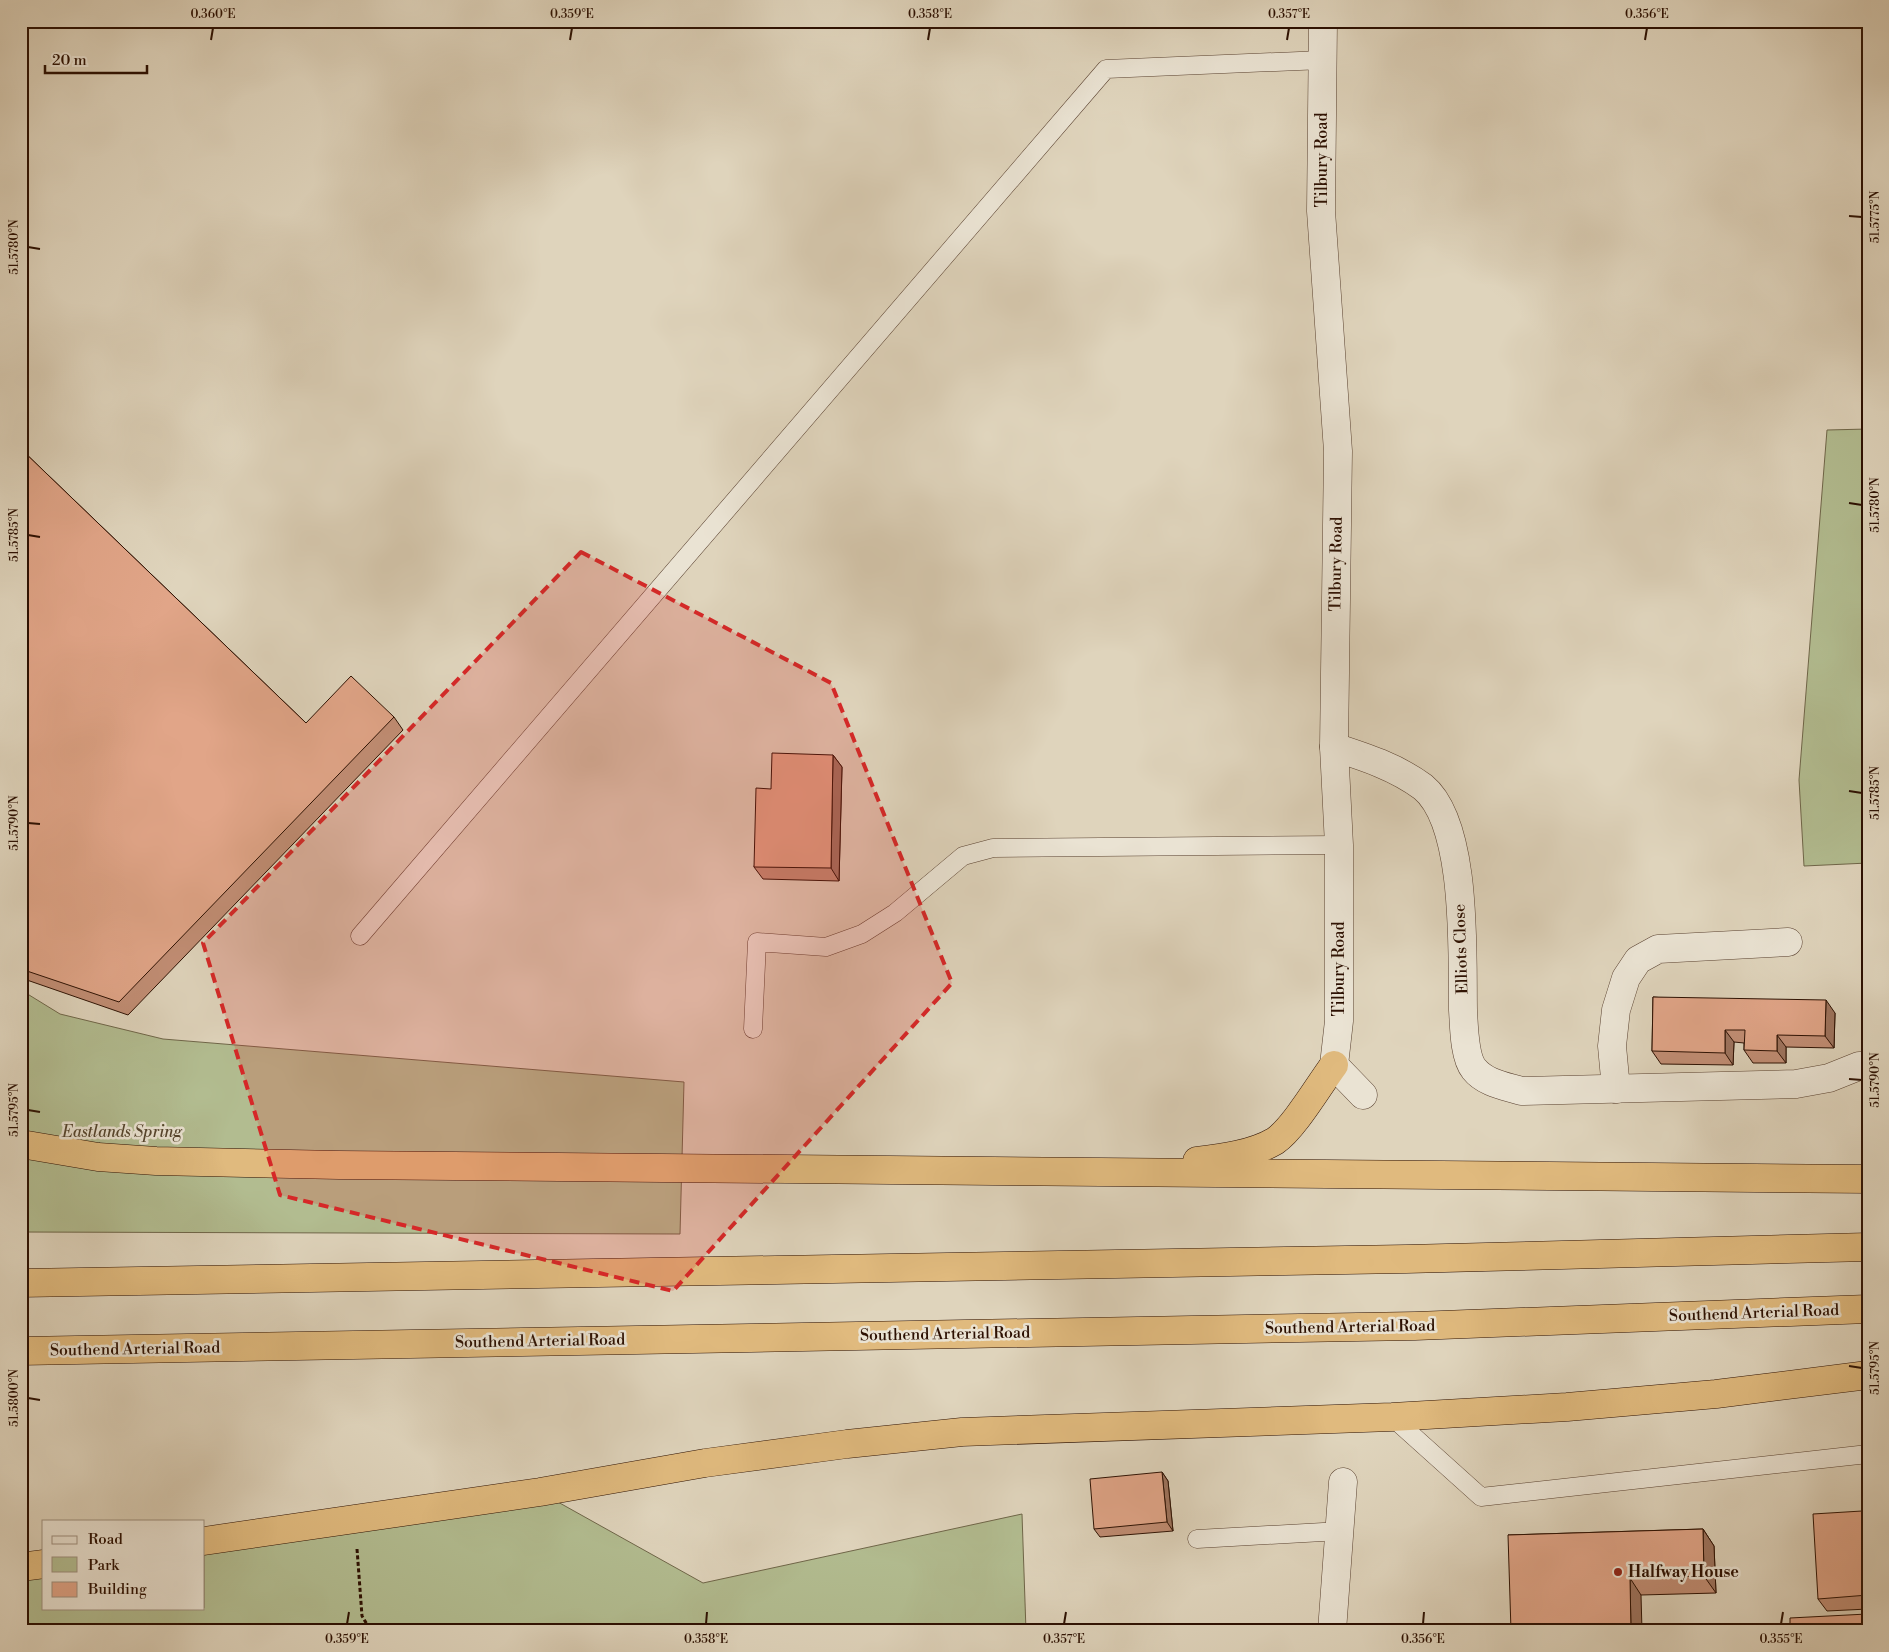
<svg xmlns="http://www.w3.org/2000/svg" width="1889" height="1652" viewBox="0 0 1889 1652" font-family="'Libre Bodoni',serif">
  <rect width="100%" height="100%" fill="#dfd4bc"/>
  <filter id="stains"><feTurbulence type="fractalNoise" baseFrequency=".004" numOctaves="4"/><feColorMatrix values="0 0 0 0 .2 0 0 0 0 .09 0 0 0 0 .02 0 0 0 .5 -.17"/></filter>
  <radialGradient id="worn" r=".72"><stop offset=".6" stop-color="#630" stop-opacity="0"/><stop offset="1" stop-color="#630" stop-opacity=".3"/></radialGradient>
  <g fill="#b2bc90" stroke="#6f6649">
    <polygon points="1868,429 1868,863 1804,866 1799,780 1827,430"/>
    <polygon points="21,990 60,1014 163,1039 684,1082 680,1234 21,1232"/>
    <polygon points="540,1492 703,1583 1022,1514 1026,1631 21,1631 21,1564 44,1561 44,1608 204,1608 204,1538"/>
  </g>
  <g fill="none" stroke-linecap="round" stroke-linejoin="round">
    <g stroke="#594130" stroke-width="19">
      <g id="service">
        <polyline points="360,936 1106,69 1323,60"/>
        <polyline points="753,1029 757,942 826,947 862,934 895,913 963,856 993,848 1339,845"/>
        <polyline points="1392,1417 1481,1497 1868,1454"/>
        <polyline points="1197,1539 1341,1531"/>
      </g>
    </g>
    <g stroke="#594130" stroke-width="29">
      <g id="minor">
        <polyline points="1323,21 1321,211 1338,451 1334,747 1339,845 1339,1021 1334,1065 1363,1095"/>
        <path d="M1334,747C1365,757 1396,767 1423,787C1468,824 1462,955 1463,1010C1464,1025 1464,1057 1474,1069C1485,1083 1505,1086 1521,1091L1796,1084L1829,1078L1859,1066H1868"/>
        <polyline points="1616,1089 1612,1046 1616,1010 1626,978 1638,960 1658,949 1788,942"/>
        <polyline points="1332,1631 1343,1482"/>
      </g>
    </g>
    <g stroke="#2c1002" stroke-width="29">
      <g id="trunk">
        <polyline points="21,1144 98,1157 156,1161 339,1165 1868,1179"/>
        <path d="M1197,1161C1222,1158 1253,1154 1275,1141C1294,1128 1319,1085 1334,1065"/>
        <polyline points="21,1283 1406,1259 1868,1247"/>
        <polyline points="21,1351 1415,1326 1868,1309"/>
        <polyline points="204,1541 540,1492 705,1463 847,1444 962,1432 1392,1417 1567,1407 1716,1394 1868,1375"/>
        <polyline points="21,1567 44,1564"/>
      </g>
    </g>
    <polyline stroke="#2c1002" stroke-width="3" stroke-dasharray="4 2.5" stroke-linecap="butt" points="357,1549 362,1616 371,1631"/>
    <use href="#service" stroke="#eae3d3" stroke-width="18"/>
    <use href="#minor" stroke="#eae3d3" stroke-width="28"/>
    <use href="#trunk" stroke="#e0ba7e" stroke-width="28"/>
  </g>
  <g fill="#c28e75" stroke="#2c1002">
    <polygon points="21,449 306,723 394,717 403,730 128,1015 24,979 21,976"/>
    <polygon points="833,755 842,767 839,881 763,879 754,867 771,789"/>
    <polygon points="1653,997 1835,1013 1834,1048 1786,1047 1786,1063 1753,1063 1744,1050 1744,1043 1734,1042 1733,1065 1661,1064 1652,1051"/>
    <polygon points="1162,1472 1168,1481 1173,1531 1100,1537 1094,1529"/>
    <polygon points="1866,1517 1868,1517 1868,1609 1827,1611 1818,1599"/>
    <polygon points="1703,1529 1714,1546 1716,1593 1641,1595 1508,1535"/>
  </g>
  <g fill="#9e745f" stroke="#2c1002">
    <polygon points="833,755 842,767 839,881 831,868"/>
    <polygon points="1826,1000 1835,1013 1834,1048 1825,1036"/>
    <polygon points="1725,1030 1734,1042 1733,1065 1725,1053"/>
    <polygon points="1777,1035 1786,1047 1786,1063 1777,1051"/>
    <polygon points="1162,1472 1168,1481 1173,1531 1167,1522"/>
    <polygon points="1862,1511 1868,1520 1862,1517"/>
    <polygon points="1703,1529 1714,1546 1716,1593 1704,1576"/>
    <polygon points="1630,1578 1641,1595 1642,1631 1631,1631"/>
  </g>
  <g fill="#e1a588" stroke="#2c1002">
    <polygon points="21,449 306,723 351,676 394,717 119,1002 21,969"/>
    <polygon points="772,753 833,755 831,868 754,867 756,788 771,789"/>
    <polygon points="1653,997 1826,1000 1825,1036 1777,1035 1777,1051 1744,1050 1745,1030 1725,1030 1725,1053 1652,1051"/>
    <polygon points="1162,1472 1167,1522 1094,1529 1090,1479"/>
    <polygon points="1862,1511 1862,1517 1868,1517 1868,1595 1818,1599 1813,1514"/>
    <polygon points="1703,1529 1704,1576 1630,1578 1631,1631 1511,1631 1508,1535"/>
    <polygon points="1867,1614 1868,1631 1790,1631 1790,1618"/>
  </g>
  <path fill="#d62828" fill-opacity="0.2" stroke="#d62828" stroke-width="4" stroke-dasharray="10 6" stroke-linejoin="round" d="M581,552L831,683L952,983L673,1291L280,1195L203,943Z"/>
  <path fill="none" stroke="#2c1002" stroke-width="2" d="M211,40L213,28M570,40L572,28M928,40L930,28M1287,40L1289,28M1645,40L1647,28M1849,216L1862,217M28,247L40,249M1849,503L1862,505M28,535L40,537M1849,791L1862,793M28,823L40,824M1849,1079L1862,1080M28,1110L40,1112M1849,1366L1862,1368M28,1398L40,1400M347,1624L349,1612M706,1624L707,1612M1064,1624L1066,1612M1423,1624L1424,1612M1781,1624L1783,1612"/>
  <circle fill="#8f2418" stroke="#eae3d3" stroke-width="2" cx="1618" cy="1572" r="5"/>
  <g text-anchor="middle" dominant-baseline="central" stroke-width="5" stroke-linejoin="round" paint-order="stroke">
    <g font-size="16" fill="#2c1002" stroke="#eae3d3">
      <text transform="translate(1322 160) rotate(-90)">Tilbury Road</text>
      <text transform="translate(1336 564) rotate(-89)">Tilbury Road</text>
      <text transform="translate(1461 949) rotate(-92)">Elliots Close</text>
      <text transform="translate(1339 969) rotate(-90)">Tilbury Road</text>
      <text transform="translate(1754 1313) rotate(-2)">Southend Arterial Road</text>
      <text transform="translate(1350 1327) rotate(-1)">Southend Arterial Road</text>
      <text transform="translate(945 1334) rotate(-1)">Southend Arterial Road</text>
      <text transform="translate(540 1341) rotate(-1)">Southend Arterial Road</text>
      <text transform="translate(135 1349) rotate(-1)">Southend Arterial Road</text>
    </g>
    <g font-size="16" font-style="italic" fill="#54442d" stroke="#eae3d3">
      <text x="122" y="1132">Eastlands Spring</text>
    </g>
    <g font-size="16" font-weight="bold" fill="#2c1002" stroke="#eae3d3" text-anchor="start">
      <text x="1628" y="1572">Halfway House</text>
    </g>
  </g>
  <rect width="1889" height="1652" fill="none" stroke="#dfd4bc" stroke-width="55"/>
  <rect x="42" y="1520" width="162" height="90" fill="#eae3d3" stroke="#9e8f7f"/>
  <rect x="52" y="1536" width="25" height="8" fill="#eae3d3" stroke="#9e8f7f"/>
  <text x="88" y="1544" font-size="15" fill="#2c1002">Road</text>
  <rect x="52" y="1557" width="25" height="15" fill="#b2bc90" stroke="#9e8f7f"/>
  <text x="88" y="1570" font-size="15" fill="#2c1002">Park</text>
  <rect x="52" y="1582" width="25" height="15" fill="#e1a588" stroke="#9e8f7f"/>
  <text x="88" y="1594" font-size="15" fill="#2c1002">Building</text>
  <path d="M45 65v8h102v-8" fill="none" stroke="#2c1002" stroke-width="2.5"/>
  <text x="52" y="65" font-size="15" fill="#2c1002" stroke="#eae3d3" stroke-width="4" paint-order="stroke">20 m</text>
  <rect x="28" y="28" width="1834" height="1596" fill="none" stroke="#2c1002" stroke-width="2"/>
  <g font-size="12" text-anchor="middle" fill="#2c1002">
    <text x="213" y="18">0.360°E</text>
    <text x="572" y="18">0.359°E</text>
    <text x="930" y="18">0.358°E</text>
    <text x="1289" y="18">0.357°E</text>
    <text x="1647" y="18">0.356°E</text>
    <text transform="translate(1875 217) rotate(-90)" y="4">51.5775°N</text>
    <text transform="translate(14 247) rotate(-90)" y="4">51.5780°N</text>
    <text transform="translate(1875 505) rotate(-90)" y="4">51.5780°N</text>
    <text transform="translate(14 535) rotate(-90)" y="4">51.5785°N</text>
    <text transform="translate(1875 793) rotate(-90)" y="4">51.5785°N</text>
    <text transform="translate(14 823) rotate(-90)" y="4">51.5790°N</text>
    <text transform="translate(1875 1080) rotate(-90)" y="4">51.5790°N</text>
    <text transform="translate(14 1110) rotate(-90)" y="4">51.5795°N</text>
    <text transform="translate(1875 1368) rotate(-90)" y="4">51.5795°N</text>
    <text transform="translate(14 1398) rotate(-90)" y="4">51.5800°N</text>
    <text x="347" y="1643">0.359°E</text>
    <text x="706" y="1643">0.358°E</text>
    <text x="1064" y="1643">0.357°E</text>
    <text x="1423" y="1643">0.356°E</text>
    <text x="1781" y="1643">0.355°E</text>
  </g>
  <rect width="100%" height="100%" filter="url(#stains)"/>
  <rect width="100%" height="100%" fill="url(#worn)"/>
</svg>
